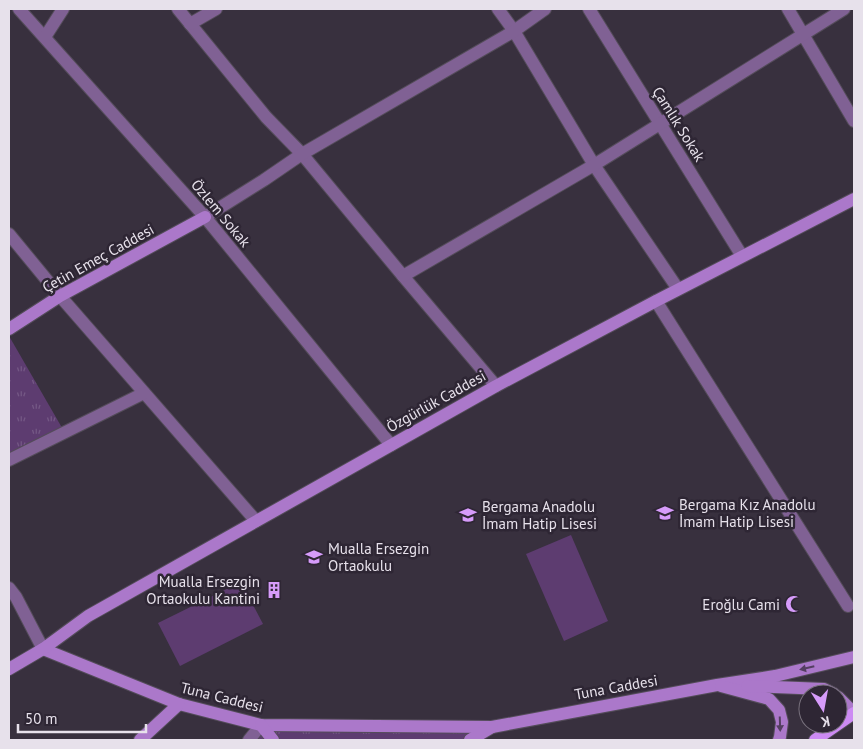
<svg xmlns="http://www.w3.org/2000/svg" width="863" height="749" viewBox="0 0 863 749" font-family="'PT Sans',sans-serif">
  <defs>
    <pattern id="park-tufts" width="24" height="20" patternUnits="userSpaceOnUse" patternTransform="scale(1.25)"><rect width="24" height="20" fill="#5d3c70"/><path d="M3 7l-1-3M5 7V3M7 7l1-3M15 17l-1-3M17 17v-4M19 17l1-3" fill="none" stroke="#745885"/></pattern>
  </defs>
  <rect width="100%" height="100%" fill="#38303e"/>
  <g fill="url(#park-tufts)">
    <polygon points="9,336 65,433 9,460"/>
    <polygon points="261,725 492,727 470,740 249,740"/>
  </g>
  <g fill="#5d3c70">
    <polygon points="571,535 608,621 564,641 526,554"/>
    <polygon points="241,582 263,624 180,666 158,623"/>
  </g>
  <g fill="none" stroke-linecap="round" stroke-linejoin="round">
    <g stroke="#544c5a" stroke-width="14">
      <g id="street">
        <polyline points="19,9 205,217 391,445"/>
        <polyline points="178,9 266,117 302,154 403,276 496,386"/>
        <polyline points="498,9 514,31 594,165 678,289"/>
        <polyline points="589,9 742,256"/>
        <polyline points="788,9 854,121"/>
        <polyline points="190,24 216,9"/>
        <polyline points="45,37 63,9"/>
        <polyline points="205,217 264,180 302,154 514,31 545,9"/>
        <polyline points="9,234 60,296 256,521"/>
        <polyline points="403,276 594,165 844,9"/>
        <polyline points="656,301 848,606"/>
        <polyline points="9,460 144,393"/>
        <polyline points="9,588 16,597 43,649"/>
        <polyline points="249,740 261,725"/>
      </g>
    </g>
    <g stroke="#544c5a" stroke-width="14">
      <g id="secondary">
        <polyline points="9,329 60,296 205,217"/>
        <polyline points="43,649 179,704 261,725 492,727 717,685 775,676 854,657"/>
        <polyline points="9,669 43,649 88,616 496,386 656,301 854,199"/>
        <polyline points="721,686 769,699 779,710 782,722 780,737 779,740"/>
        <polyline points="747,686 824,689 834,694"/>
        <polyline points="838,697 854,713"/>
        <polyline points="261,725 273,740"/>
        <polyline points="140,740 179,704"/>
        <polyline points="470,740 492,727"/>
      </g>
    </g>
    <g stroke="#544c5a" stroke-width="14">
      <polyline id="primary" points="815,740 854,713"/>
    </g>
    <use href="#street" stroke="#806194" stroke-width="12"/>
    <use href="#secondary" stroke="#ab78ca" stroke-width="12"/>
    <use href="#primary" stroke="#cc8af3" stroke-width="12"/>
  </g>
  <defs><path id="oneway-solid" d="M-6-.8H1V-3.2L6.5 0L1 3.2V.8H-6Z" transform="scale(1.25)"/></defs>
  <g fill="#543f61">
    <use href="#oneway-solid" transform="translate(807 668) rotate(167)"/>
    <use href="#oneway-solid" transform="translate(780 724) rotate(88)"/>
  </g>
  <defs>
    <g id="school-bare" transform="scale(1.35)"><path d="M0-5L7-2L0 1L-7-2ZM-4 1L0 2.5L4 1V4Q0 6-4 4Z" fill="#d69bfa" stroke="#2e2634" stroke-width="2.5" paint-order="stroke"/></g>
    <g id="building-bare" transform="scale(1.35)"><path d="M-4-6H4V6H1V3H-1V6H-4ZM-2.5-4.3h1.7v1.8h-1.7ZM.8-4.3h1.7v1.8H.8ZM-2.5-1h1.7V.8h-1.7ZM.8-1h1.7V.8H.8Z" fill="#d69bfa" stroke="#2e2634" stroke-width="2.5" paint-order="stroke"/></g>
    <g id="mosque-bare" transform="scale(1.35)"><path d="M3.5-4.9A6 6 0 1 0 3.5 4.9A5 5 0 1 1 3.5-4.9Z" fill="#d69bfa" stroke="#2e2634" stroke-width="2.5" paint-order="stroke"/></g>
  </defs>
  <g fill-rule="evenodd">
    <use href="#school-bare" x="665" y="513"/>
    <use href="#school-bare" x="468" y="515"/>
    <use href="#school-bare" x="314" y="557"/>
    <use href="#building-bare" x="274" y="590"/>
    <use href="#mosque-bare" x="794" y="604"/>
  </g>
  <g text-anchor="middle" dominant-baseline="central" stroke-width="5" stroke-linejoin="round" paint-order="stroke">
    <g font-size="15" fill="#e7e1eb" stroke="#2e2634">
      <text transform="translate(679 124) rotate(58)">Çamlık Sokak</text>
      <text transform="translate(221 213) rotate(50)">Özlem Sokak</text>
      <text transform="translate(98 258) rotate(-29)">Çetin Emeç Caddesi</text>
      <text transform="translate(436 401) rotate(-29)">Özgürlük Caddesi</text>
      <text transform="translate(616 687) rotate(-10)">Tuna Caddesi</text>
      <text transform="translate(222 697) rotate(14)">Tuna Caddesi</text>
    </g>
    <g font-size="15" fill="#e7e1eb" stroke="#2e2634" text-anchor="start">
      <text x="679" y="504">Bergama Kız Anadolu<tspan x="679" dy="17">İmam Hatip Lisesi</tspan></text>
      <text x="482" y="506">Bergama Anadolu<tspan x="482" dy="17">İmam Hatip Lisesi</tspan></text>
      <text x="328" y="548">Mualla Ersezgin<tspan x="328" dy="17">Ortaokulu</tspan></text>
      <text x="260" y="581" text-anchor="end">Mualla Ersezgin<tspan x="260" dy="17">Ortaokulu Kantini</tspan></text>
      <text x="780" y="604" text-anchor="end">Eroğlu Cami</text>
    </g>
  </g>
  <rect width="863" height="749" fill="none" stroke="#e7e1eb" stroke-width="20"/>
  <g transform="translate(823 709) rotate(169)"><circle r="24" fill="#2e2634" stroke="#78717d"/>
  <path d="M0-4L9 19L0 12L-9 19Z" fill="#d69bfa"/>
  <text y="-8" font-size="14" font-weight="bold" text-anchor="middle" fill="#e7e1eb">K</text>
  </g>
  <path d="M18 724v8h128v-8" fill="none" stroke="#e7e1eb" stroke-width="2.5"/>
  <text x="25" y="724" font-size="15" fill="#e7e1eb" stroke="#2e2634" stroke-width="4" paint-order="stroke">50 m</text>
</svg>
